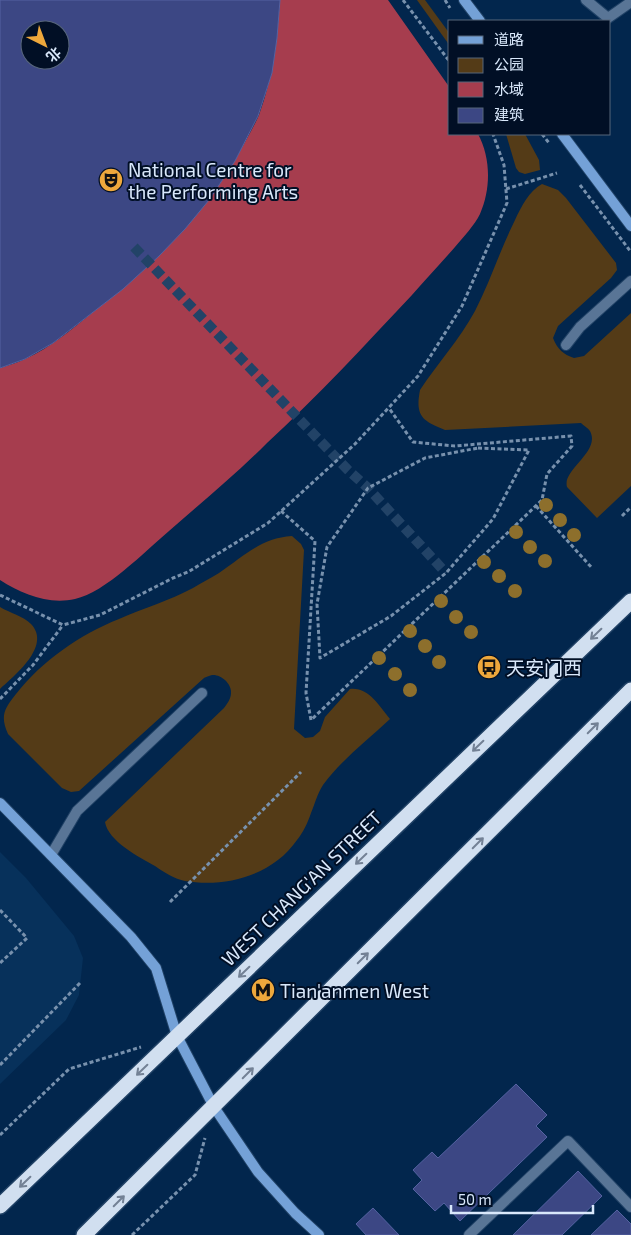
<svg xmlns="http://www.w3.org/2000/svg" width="631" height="1235" viewBox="0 0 631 1235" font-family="'Exo 2','Noto Sans SC',sans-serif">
  <rect width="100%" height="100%" fill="#02264d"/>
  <polygon fill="#07315b" points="0,852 26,878 74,936 83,958 79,995 66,1020 0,1084"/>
  <g fill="#543b17">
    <polygon points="417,0 425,0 450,34 450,46"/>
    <polygon points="506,134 525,134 539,160 540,170 525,174 519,172 516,168"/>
    <path d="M542,184L558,190L566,198L616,263L617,270L611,278L558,326L553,338C558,350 563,354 574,358L584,356L631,313V486L597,518L567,487C562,469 601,452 590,431C588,428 583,425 581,423L445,430C422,421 415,416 420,390C437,364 460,339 475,311C490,282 500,250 515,220C521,207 529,191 542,184Z"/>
    <path d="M292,536L301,544L304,550L294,729L305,738L313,737L320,731L325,717L350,689C369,687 379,706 390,719C368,740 341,760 323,785C317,794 315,804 311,813C308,822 303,833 297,840C273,875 226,888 185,881C175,879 163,872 155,866C139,857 108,841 105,822L224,708C227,704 231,699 231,693C232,684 221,674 212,675C211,675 204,678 204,678L79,791L71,792L62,788L8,734C0,716 4,709 16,694C42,661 79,635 119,619C144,608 169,601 193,588C201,583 211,578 219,573C244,556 261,538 292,536Z"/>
    <path d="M0,607C10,613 23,616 31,624C52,646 14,676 0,689Z"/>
  </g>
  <path fill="#a63d4e" d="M280,0H388L450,88V134H478C491,158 491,189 480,214C474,226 464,236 455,247C441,263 426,279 412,295C365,345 318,396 267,443C236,474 202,502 169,531C144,552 106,592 75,599C48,605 22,594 0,580V368C8,365 17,363 25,359C50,348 72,329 93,312C154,265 209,211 245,142C250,133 255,124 259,115C273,77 277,40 280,0Z"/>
  <g fill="#3c4784" stroke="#5562a1" fill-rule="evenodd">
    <path d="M0,0H280L277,38L272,73L258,116L235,161L209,200L185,229L159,256L123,289L53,343L25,359L0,368ZM30,30H60V60H30Z"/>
    <polygon points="516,1084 547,1115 536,1126 547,1137 460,1221 444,1203 435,1211 413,1189 422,1180 413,1170 432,1152 438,1158"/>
    <polygon points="578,1171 602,1196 562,1235 513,1235"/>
    <polygon points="373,1208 399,1235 366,1235 356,1224"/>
    <polygon points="617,1210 631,1224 631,1235 591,1235"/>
  </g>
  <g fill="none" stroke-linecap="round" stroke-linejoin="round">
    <polyline stroke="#224367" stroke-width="10" stroke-dasharray="10 5" stroke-linecap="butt" points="134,247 348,470 368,488 446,573"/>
    <g stroke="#204165" stroke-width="12">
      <g id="lane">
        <polyline points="586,0 608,18 631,2"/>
        <polyline points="566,345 580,327 631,281"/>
        <polyline points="51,855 77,811 202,693"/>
      </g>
    </g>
    <g stroke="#204165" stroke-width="12">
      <polyline id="street" points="469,1235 568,1141 631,1207"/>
    </g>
    <g stroke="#204165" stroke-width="12">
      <g id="secondary">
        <polyline points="464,0 480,21"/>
        <polyline points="562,134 631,226"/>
        <polyline points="0,803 131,937 156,968 177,1036 214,1107 258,1172 295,1213 319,1235"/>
      </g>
    </g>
    <g stroke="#204165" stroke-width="18">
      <g id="highway">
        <polyline points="0,1206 631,601"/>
        <polyline points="84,1235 631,690"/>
      </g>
    </g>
    <g stroke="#7891ad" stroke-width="3" stroke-dasharray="4 2.5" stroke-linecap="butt">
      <polyline points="403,0 450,62"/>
      <polyline points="445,0 450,8"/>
      <polyline points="542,134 549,143"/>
      <polyline points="580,185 631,252"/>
      <polyline points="506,189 557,173"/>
      <polygon points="478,448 529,450 493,519 446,573 391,616 320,658 317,604 327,547 368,488 425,458"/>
      <polyline points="536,506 592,568"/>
      <polyline points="281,511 315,541 306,693 311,720 542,500 547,474 572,446 571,436 455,446 413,442 389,408"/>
      <polyline points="622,516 631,507"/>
      <polyline points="0,595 63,625 100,615 173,578 188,572 268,523 355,444 418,376 462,306 507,203 504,165 493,134"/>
      <polyline points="0,699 33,665 63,625"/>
      <polyline points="170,902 301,772"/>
      <polyline points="0,910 27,938 0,963"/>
      <polyline points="0,1065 80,983"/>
      <polyline points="0,1135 69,1069 141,1047"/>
      <polyline points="132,1235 195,1175 205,1138"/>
    </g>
    <use href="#lane" stroke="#597596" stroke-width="10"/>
    <use href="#street" stroke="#597596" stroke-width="10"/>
    <use href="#secondary" stroke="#74a1d7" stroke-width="10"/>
    <use href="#highway" stroke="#d1dff0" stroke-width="15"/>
  </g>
  <g fill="#8d6f2c">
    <circle cx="546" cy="505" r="7"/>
    <circle cx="560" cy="520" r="7"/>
    <circle cx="516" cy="532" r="7"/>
    <circle cx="574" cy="535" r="7"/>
    <circle cx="530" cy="547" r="7"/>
    <circle cx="545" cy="561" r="7"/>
    <circle cx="484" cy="562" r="7"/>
    <circle cx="499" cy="576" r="7"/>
    <circle cx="515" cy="591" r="7"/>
    <circle cx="441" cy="601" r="7"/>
    <circle cx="456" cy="617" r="7"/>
    <circle cx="410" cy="631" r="7"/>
    <circle cx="471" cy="632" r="7"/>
    <circle cx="425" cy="646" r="7"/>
    <circle cx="379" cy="658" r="7"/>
    <circle cx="439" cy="662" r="7"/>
    <circle cx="395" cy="674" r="7"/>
    <circle cx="410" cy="690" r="7"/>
  </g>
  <defs><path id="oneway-shaft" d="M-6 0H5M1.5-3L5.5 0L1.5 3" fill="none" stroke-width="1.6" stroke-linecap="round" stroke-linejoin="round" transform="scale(1.25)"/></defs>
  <g stroke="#738195">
    <use href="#oneway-shaft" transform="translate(596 634) rotate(136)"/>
    <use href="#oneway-shaft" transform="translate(593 728) rotate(-45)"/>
    <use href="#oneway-shaft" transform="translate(478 746) rotate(136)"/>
    <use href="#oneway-shaft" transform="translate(478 843) rotate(-45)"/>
    <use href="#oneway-shaft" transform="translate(361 859) rotate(136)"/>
    <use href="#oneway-shaft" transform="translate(363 958) rotate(-45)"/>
    <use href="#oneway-shaft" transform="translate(244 972) rotate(136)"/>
    <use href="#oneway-shaft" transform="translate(142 1070) rotate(136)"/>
    <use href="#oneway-shaft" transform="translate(248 1073) rotate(-45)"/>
    <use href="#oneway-shaft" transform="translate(25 1182) rotate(136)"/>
    <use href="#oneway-shaft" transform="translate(119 1201) rotate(-45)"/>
  </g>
  <defs>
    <g id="theatre-disc" transform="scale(1.25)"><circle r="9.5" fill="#eea83c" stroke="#010f25"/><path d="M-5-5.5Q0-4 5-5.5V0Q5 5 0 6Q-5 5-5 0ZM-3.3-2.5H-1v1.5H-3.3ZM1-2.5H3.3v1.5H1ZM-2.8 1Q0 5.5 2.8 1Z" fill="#111"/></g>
    <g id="bus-disc" transform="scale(1.25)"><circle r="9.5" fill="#eea83c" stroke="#010f25"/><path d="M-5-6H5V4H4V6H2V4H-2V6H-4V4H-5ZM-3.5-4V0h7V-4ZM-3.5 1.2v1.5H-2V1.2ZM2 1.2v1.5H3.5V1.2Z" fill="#111"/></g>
    <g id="metro-disc" transform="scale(1.25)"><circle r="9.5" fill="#eea83c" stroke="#010f25"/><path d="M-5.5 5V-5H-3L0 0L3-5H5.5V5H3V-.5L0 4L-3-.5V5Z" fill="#111"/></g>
  </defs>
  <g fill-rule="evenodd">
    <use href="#theatre-disc" x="111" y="180"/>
    <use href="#bus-disc" x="489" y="667"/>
    <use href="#metro-disc" x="263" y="990"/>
  </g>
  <g text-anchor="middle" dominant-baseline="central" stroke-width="4" stroke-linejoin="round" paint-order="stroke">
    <g font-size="19" fill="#d9e8fb" stroke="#010f25" text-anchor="start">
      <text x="128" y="169">National Centre for<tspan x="128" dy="22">the Performing Arts</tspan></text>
      <text x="506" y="667">天安门西</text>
      <text x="280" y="990">Tian'anmen West</text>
    </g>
    <g font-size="19" fill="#d9e8fb" stroke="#010f25">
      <text transform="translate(301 888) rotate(-44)">WEST CHANG'AN STREET</text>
    </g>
  </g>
  <rect x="448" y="20" width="162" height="115" fill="#010f25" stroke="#57667b"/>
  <rect x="458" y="36" width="25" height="8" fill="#74a1d7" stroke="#57667b"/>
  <text x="494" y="45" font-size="15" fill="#d9e8fb">道路</text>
  <rect x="458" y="58" width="25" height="15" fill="#543b17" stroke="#57667b"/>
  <text x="494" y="70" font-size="15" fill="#d9e8fb">公园</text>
  <rect x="458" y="82" width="25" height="15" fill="#a63d4e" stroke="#57667b"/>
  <text x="494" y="95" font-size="15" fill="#d9e8fb">水域</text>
  <rect x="458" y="108" width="25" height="15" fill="#3c4784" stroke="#57667b"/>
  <text x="494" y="120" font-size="15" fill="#d9e8fb">建筑</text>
  <g transform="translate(45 45) rotate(138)"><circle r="24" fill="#010f25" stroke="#57667b"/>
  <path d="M0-4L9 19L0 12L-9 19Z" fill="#eea83c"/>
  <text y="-8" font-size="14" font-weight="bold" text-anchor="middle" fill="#d9e8fb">北</text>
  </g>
  <path d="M451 1205v8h142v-8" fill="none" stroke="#d9e8fb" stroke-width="2.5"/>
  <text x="458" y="1205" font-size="15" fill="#d9e8fb" stroke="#010f25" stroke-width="4" paint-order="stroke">50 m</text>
</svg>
